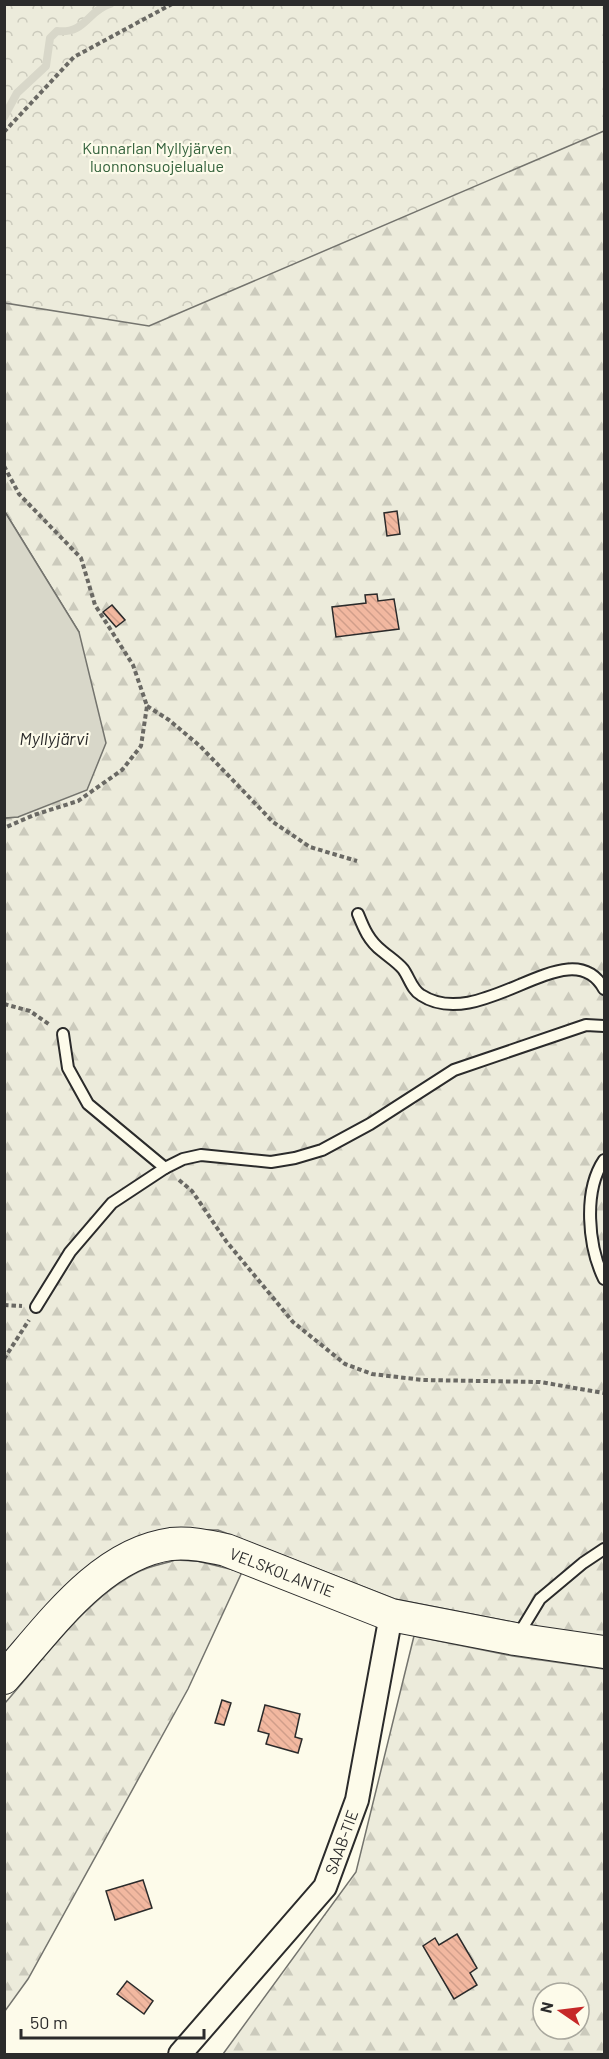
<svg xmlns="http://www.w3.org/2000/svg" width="609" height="2059" viewBox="0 0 609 2059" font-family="Barlow,sans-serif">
  <defs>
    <pattern id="forest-firs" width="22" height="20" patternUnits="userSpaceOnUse" patternTransform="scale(1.5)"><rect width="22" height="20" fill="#ecebdb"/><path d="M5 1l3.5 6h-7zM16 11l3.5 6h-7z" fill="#cbcabc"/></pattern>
    <pattern id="park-crowns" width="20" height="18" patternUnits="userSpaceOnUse" patternTransform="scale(1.5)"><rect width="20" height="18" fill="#ecebdb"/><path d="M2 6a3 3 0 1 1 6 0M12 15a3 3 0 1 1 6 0" fill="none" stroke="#cbcabc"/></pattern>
    <pattern id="building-back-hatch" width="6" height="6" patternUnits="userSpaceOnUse" patternTransform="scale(1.5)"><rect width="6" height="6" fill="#f2b8a0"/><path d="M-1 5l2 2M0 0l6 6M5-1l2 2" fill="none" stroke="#d09e8a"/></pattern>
  </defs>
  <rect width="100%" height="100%" fill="#fdfbea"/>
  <g fill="url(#forest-firs)" stroke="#74746e" stroke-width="1.5" fill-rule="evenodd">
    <polygon points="5,5 604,5 604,1640 395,1599 218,1530 166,1530 5,1659 5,818 18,817 79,632 5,512"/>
    <path d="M175,1560L197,1561L242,1572L188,1689L28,1979L5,2011V1703C43,1660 88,1596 140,1571C151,1566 164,1564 175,1560Z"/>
    <path d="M414,1636L513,1656L604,1669V2054H223L356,1872ZM543,1993H579V2029H543Z"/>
  </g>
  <polygon fill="url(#park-crowns)" stroke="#74746e" stroke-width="1.5" points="4,5 604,5 604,131 149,326 5,303"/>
  <polygon fill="#d8d7c9" stroke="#74746e" stroke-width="1.5" points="5,512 79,632 106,743 87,790 18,817 5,818"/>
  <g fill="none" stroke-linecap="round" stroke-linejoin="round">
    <path stroke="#d8d7c9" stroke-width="8" d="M4,117L17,93L46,66L50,38L57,31C86,34 87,11 110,4"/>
  </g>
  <g fill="url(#building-back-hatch)" stroke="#2b2b2b" stroke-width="1.5">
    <polygon points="397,511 400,534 387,536 384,513"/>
    <polygon points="377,594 378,601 394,599 399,629 336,637 332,607 366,603 365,595"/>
    <polygon points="112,605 125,620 116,627 103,612"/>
    <polygon points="222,1700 231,1703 224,1725 215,1723"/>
    <polygon points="265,1705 300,1714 295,1737 302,1739 298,1753 266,1744 269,1734 258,1731"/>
    <polygon points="143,1880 152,1908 115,1920 106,1891"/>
    <polygon points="457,1934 477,1968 470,1973 477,1985 454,1999 423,1946 435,1938 439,1945"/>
    <polygon points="127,1981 153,2001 144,2014 117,1994"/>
  </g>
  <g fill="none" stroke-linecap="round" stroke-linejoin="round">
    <g stroke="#2b2b2b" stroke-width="14">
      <g id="lane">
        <path d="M358,914C364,929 369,941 382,951C389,957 397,962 403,969C409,977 412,990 421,995C482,1035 570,927 604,989"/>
        <polyline points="63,1034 68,1068 88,1104 165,1168"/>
        <path d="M604,1160C583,1191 588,1246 604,1279"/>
        <polyline points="36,1307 70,1252 112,1203 165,1168 183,1159 201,1155 271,1162 295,1158 322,1150 370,1124 454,1070 586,1025 604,1026"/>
        <polyline points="517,1637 540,1599 583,1563 604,1549"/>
      </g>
    </g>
    <g stroke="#2b2b2b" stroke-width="26">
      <polyline id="street" points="180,2054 325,1887 357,1800 391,1615"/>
    </g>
    <g stroke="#2b2b2b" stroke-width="34">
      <path id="secondary" d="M4,1678C49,1628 99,1554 171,1544C189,1542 208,1546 226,1550L391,1615L515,1639L604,1652"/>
    </g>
    <g stroke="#6a6964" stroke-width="4" stroke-dasharray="4.5 3" stroke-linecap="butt">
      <polyline points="4,132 74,57 172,4"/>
      <polyline points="4,466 19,494 81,558 95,605 133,665 147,706 141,746 122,770 78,801 34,815 4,828"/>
      <polyline points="147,706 169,720 200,746 273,822 310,847 357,861"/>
      <polyline points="4,1004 30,1011 50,1025"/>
      <polyline points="179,1180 192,1191 226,1241 293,1322 345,1364 372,1374 423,1380 540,1382 604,1393"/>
      <polyline points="4,1305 22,1306"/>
      <polyline points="4,1359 29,1320"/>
    </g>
    <use href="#lane" stroke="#fdfbea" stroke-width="10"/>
    <use href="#street" stroke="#fdfbea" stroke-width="22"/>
    <use href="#secondary" stroke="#fdfbea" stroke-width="32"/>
  </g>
  <g text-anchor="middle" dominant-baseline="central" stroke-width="4.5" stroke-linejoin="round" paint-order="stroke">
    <g font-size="16" fill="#34623c" stroke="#fdfbea">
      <text x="157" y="147">Kunnarlan Myllyjärven<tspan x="157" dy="18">luonnonsuojelualue</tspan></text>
    </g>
    <g font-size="16" fill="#2b2b2b" stroke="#fdfbea">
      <text transform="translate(282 1572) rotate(21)">VELSKOLANTIE</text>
      <text transform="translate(341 1842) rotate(-70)">SAAB-TIE</text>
    </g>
    <g font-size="18" font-style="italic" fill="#2b2b2b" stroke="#fdfbea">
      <text x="54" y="738">Myllyjärvi</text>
    </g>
  </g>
  <rect width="609" height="2059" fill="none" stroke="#2b2b2b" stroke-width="12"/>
  <g transform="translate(561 2011) rotate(284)"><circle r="28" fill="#fdfbea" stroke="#a9a89e" stroke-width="1.5"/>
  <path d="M0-4.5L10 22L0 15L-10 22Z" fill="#c62828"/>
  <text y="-9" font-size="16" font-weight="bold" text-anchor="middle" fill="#2b2b2b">N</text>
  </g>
  <path d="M21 2029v9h183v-9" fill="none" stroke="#2b2b2b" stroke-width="3"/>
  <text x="30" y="2029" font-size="18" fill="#2b2b2b" stroke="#fdfbea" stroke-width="4.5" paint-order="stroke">50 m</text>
</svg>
